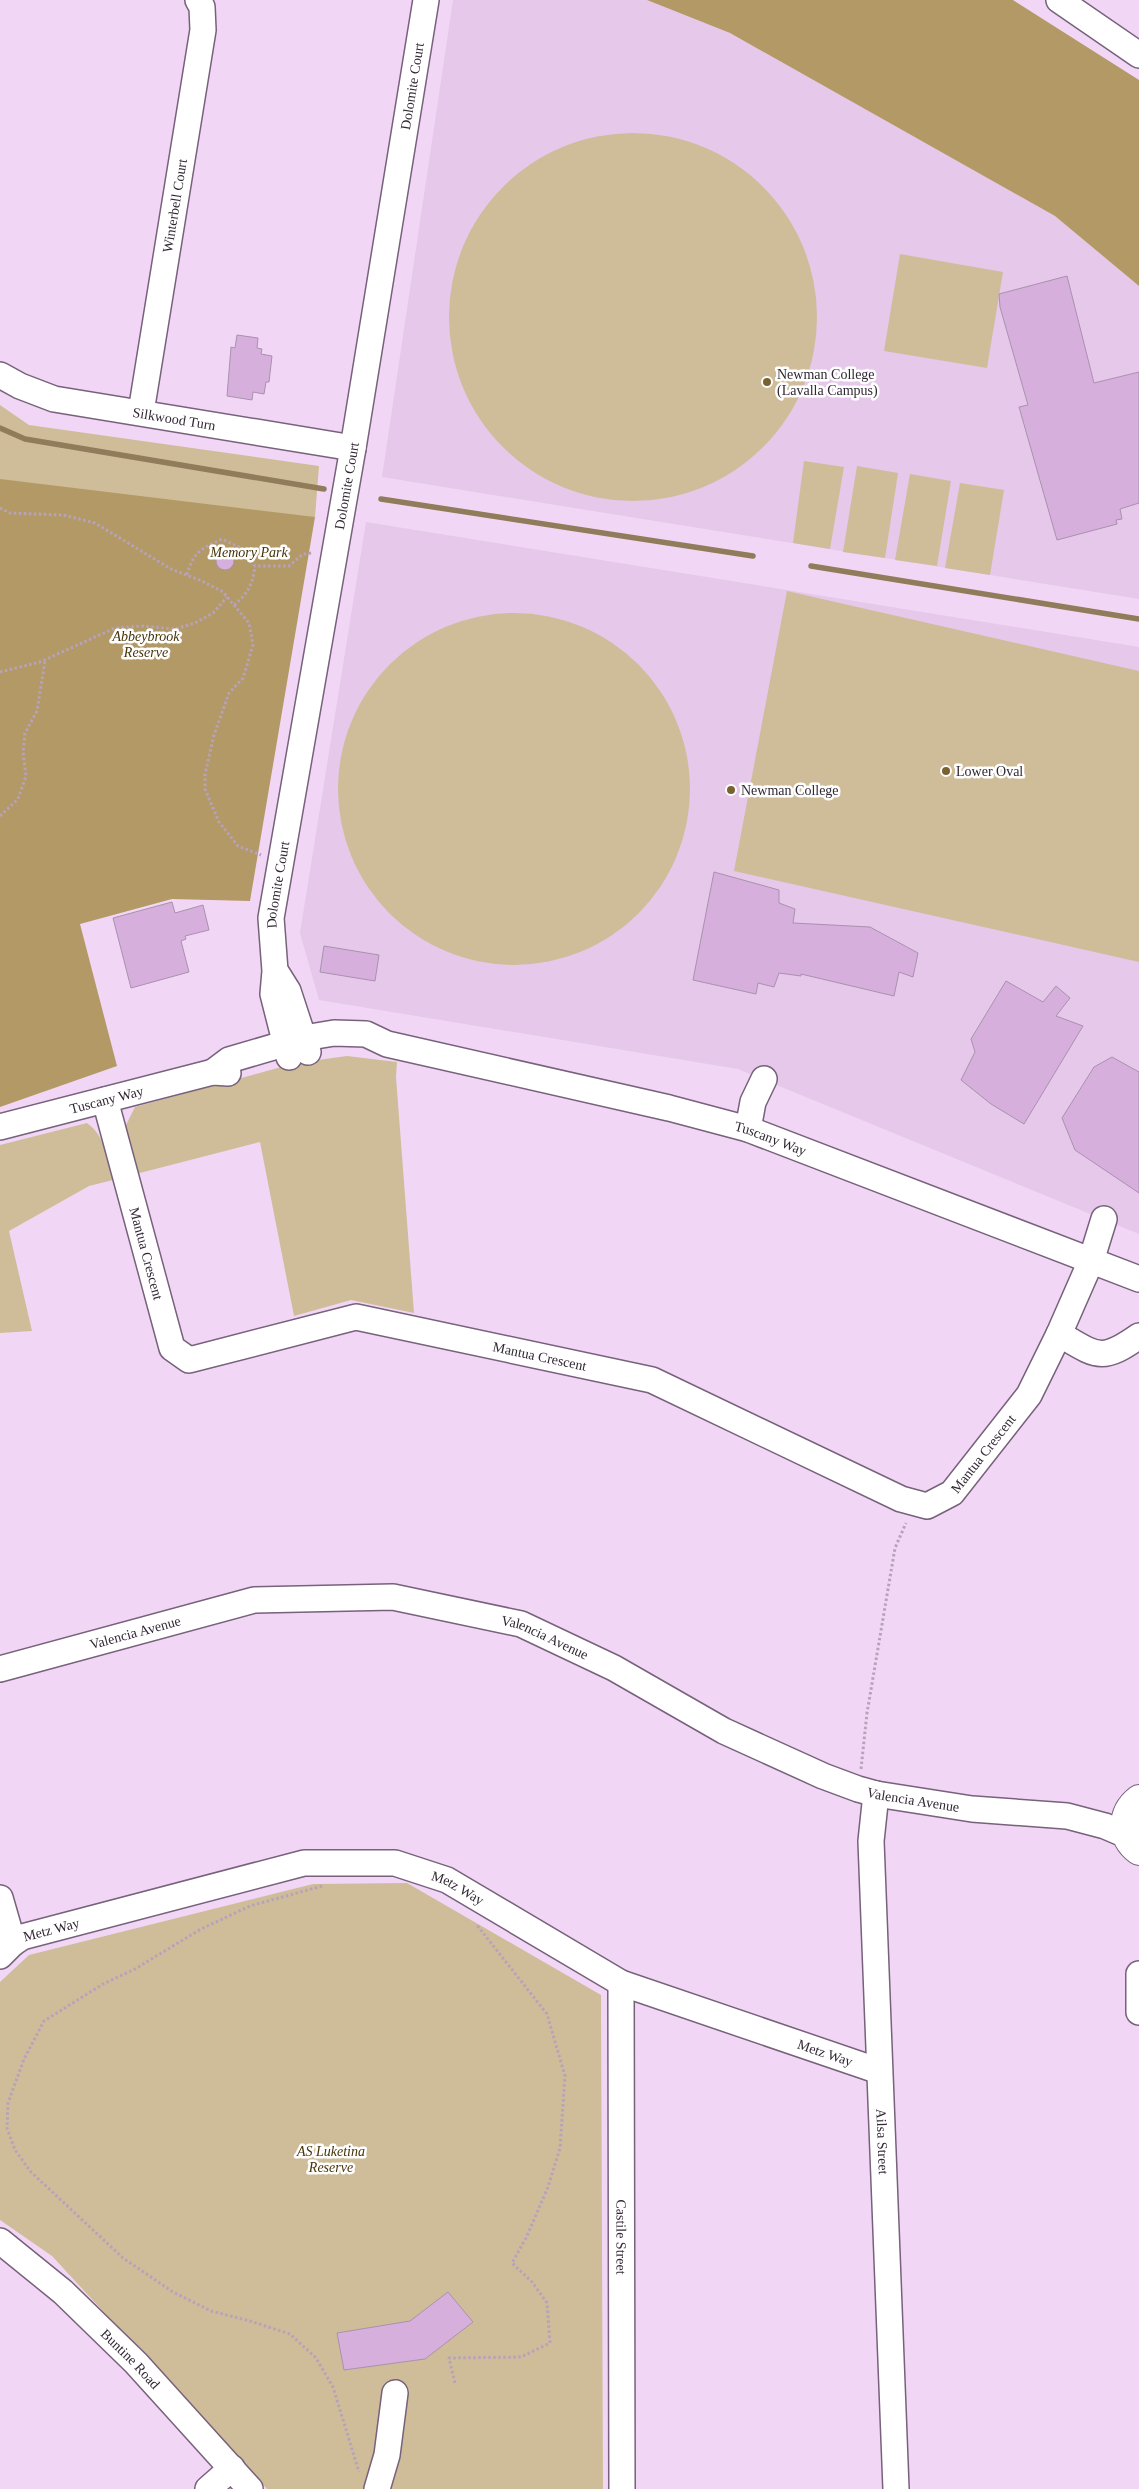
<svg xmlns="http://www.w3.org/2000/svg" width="1139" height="2489" viewBox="0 0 1139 2489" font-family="Georgia,serif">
  <rect width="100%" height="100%" fill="#f1d7f5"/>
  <g fill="#e5c8ea">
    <polygon points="453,0 647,0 730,33 1055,216 1139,286 1139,599 382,477"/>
    <polygon points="366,522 1139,647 1139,1234 738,1069 319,1000 300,933"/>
  </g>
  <g fill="#cfbd9a">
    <circle cx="633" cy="317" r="184"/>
    <polygon points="900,254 1003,272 987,368 884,351"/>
    <polygon points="0,405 29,425 319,466 315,517 0,519"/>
    <polygon points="804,461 844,467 830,549 793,543"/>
    <polygon points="857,466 898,473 885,558 843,552"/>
    <polygon points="910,474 951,481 937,566 895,560"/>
    <polygon points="960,483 1004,490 990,575 945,568"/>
    <polygon points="787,591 1139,671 1139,962 734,871"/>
    <circle cx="514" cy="789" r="176"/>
    <polygon points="347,1056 397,1062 396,1077 414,1313 351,1300 294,1316 260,1142 136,1174 125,1127 135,1107 296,1063"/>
    <path d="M87,1123C106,1137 107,1158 113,1180L89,1186L9,1231L32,1331L0,1333V1145Z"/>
    <polygon points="407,1883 601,1995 603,2489 267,2489 52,2256 0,2220 0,1982 29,1955 313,1884"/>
  </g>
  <g fill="#b39965">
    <polygon points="647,0 1013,0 1139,80 1139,286 1055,216 730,33"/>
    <polygon points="0,479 315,517 250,901 172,899 80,924 117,1066 0,1107"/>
  </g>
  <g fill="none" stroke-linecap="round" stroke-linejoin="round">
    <g stroke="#907b5a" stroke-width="5.5">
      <polyline points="0,428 25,439 324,489"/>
      <polyline points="381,499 753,556"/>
      <polyline points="811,566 1139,619"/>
    </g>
  </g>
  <g fill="#d6afdd" stroke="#a992ad">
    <polygon points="1067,276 1094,383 1139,372 1139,503 1120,509 1122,519 1116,520 1117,524 1057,540 1019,407 1028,405 1000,307 999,294"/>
    <polygon points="237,335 258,338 257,348 262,349 261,354 272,356 269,382 266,382 264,394 253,392 252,400 227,396 231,347 235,348"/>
    <circle cx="225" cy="561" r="9"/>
    <polygon points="714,872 779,890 779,903 795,909 793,923 870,927 918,953 913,977 899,972 894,996 801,974 801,976 779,973 774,987 758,983 756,994 693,980"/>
    <polygon points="172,902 175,913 203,905 209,930 185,936 186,939 181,941 189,972 131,988 113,918"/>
    <polygon points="324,946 379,955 375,981 320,972"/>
    <polygon points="1006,981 1043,1002 1056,986 1070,998 1056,1016 1083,1026 1024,1124 991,1104 961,1080 975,1052 971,1039"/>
    <polygon points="1112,1057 1139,1072 1139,1193 1075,1150 1062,1118 1094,1067"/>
    <polygon points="448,2292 473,2322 425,2359 344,2370 337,2333 410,2321"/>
  </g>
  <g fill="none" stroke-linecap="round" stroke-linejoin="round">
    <g stroke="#77617b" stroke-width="28">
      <g id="minor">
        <polyline points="1059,0 1139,55"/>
        <path id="s1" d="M0,375L20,386L54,399L353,448"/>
        <path id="s2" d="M141,412L203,30L202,7L198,0"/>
        <polyline points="278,975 288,991 308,1052"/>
        <path id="s3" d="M289,1057L273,994L275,971L271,918L353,448L426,0"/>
        <path id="s4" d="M213,1072L229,1060L304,1038L334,1033L366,1034L387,1044L669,1108L748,1129L1139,1279"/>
        <path id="s5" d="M105,1100L172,1348L189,1360L356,1317L652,1380L901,1499L927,1506L952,1493L1029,1395L1059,1334L1091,1261L1104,1219"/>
        <path id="s6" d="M0,1127L213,1072L228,1073"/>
        <polyline points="748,1129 753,1102 764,1079"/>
        <path d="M1059,1334C1097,1356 1101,1363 1139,1336"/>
        <path id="s7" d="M0,1669L254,1600L393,1597L521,1624L614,1668L724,1731L823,1776L858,1789L876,1794L972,1809L1067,1816L1105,1826L1126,1835"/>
        <path id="s8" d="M876,1794L871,1841L896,2489"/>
        <polyline points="0,1898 13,1943 0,1956"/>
        <path id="s9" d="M13,1943L22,1937L304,1863H395L447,1880L621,1983L879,2071"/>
        <polyline points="1139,1974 1139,2012"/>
        <path id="s10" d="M621,1983L622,2489"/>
        <path id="s11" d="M0,2241L63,2292L136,2363L250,2489"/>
        <polyline points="208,2489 232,2468"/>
        <polyline points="377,2489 387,2455 395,2393"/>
      </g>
    </g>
    <g stroke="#77617b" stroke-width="30">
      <path id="major" d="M1139,1799C1121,1813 1120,1837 1139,1851"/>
    </g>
    <g stroke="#b7a2ba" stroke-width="3" stroke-dasharray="2.5 2.5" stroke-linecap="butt">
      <polyline points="0,508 10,513 63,515 95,523 171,569 202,581 223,592 249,623 253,645 243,678 229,693 214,735 205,774 205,789 219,822 238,846 261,855"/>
      <path d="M187,575C193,552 201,549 222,539L243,549L255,566H289L303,554L312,553"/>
      <path d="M234,605C248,594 253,583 255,566"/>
      <polyline points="0,672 40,662 115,628 141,626 175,629 195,623 213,613 227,597"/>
      <polyline points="0,816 18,799 26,776 23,752 25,733 37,711 45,661"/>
      <polyline points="861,1769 867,1713 895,1548 906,1523"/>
      <polyline points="322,1886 250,1906 201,1929 135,1969 103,1984 44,2021 24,2059 8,2103 7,2128 15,2150 31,2172 123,2258 173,2292 211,2311 250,2321 290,2334 316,2358 333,2387 359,2472"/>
      <polyline points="455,2383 449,2358 521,2357 550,2343 547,2303 532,2282 512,2263 526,2238 548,2187 560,2148 565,2076 547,2014 476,1924"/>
    </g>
    <use href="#minor" stroke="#fff" stroke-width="25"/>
    <use href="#major" stroke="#fff" stroke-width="28"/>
  </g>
  <g fill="#796132" stroke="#fff" stroke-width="2">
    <circle cx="767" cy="382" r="5"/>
    <circle cx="946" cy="771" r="5"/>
    <circle cx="731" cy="790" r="5"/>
  </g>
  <g text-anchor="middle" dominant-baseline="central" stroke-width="5" stroke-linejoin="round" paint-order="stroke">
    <g font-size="14" fill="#312833" stroke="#fff">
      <text stroke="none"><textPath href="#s3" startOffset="985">Dolomite Court</textPath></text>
      <text stroke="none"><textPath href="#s2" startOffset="209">Winterbell Court</textPath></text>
      <text stroke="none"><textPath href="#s1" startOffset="181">Silkwood Turn</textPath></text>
      <text stroke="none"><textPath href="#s3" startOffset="580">Dolomite Court</textPath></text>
      <text stroke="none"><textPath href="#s3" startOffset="175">Dolomite Court</textPath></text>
      <text stroke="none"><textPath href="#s6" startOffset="110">Tuscany Way</textPath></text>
      <text stroke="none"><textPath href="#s4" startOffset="579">Tuscany Way</textPath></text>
      <text stroke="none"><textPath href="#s5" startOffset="159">Mantua Crescent</textPath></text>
      <text stroke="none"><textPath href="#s5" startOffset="638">Mantua Crescent</textPath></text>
      <text stroke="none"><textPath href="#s5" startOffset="1134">Mantua Crescent</textPath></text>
      <text stroke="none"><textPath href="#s7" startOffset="140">Valencia Avenue</textPath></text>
      <text stroke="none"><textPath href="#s7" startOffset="560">Valencia Avenue</textPath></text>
      <text stroke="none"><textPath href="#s7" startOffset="965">Valencia Avenue</textPath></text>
      <text stroke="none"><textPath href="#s9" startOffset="461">Metz Way</textPath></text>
      <text stroke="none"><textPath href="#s9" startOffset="41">Metz Way</textPath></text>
      <text stroke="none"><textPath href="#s9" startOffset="866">Metz Way</textPath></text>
      <text stroke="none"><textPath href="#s8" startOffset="348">Ailsa Street</textPath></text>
      <text stroke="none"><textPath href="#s10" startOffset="254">Castile Street</textPath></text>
      <text stroke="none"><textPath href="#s11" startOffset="176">Buntine Road</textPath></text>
    </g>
    <g font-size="14" fill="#312833" stroke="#fff" text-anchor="start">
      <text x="777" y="374">Newman College<tspan x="777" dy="16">(Lavalla Campus)</tspan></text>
      <text x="956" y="771">Lower Oval</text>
      <text x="741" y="790">Newman College</text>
    </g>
    <g font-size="14" font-style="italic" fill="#463307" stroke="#fff">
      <text x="249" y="552">Memory Park</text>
      <text x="146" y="636">Abbeybrook<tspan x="146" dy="16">Reserve</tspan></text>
      <text x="331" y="2151">AS Luketina<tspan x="331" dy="16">Reserve</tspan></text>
    </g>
  </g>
</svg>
